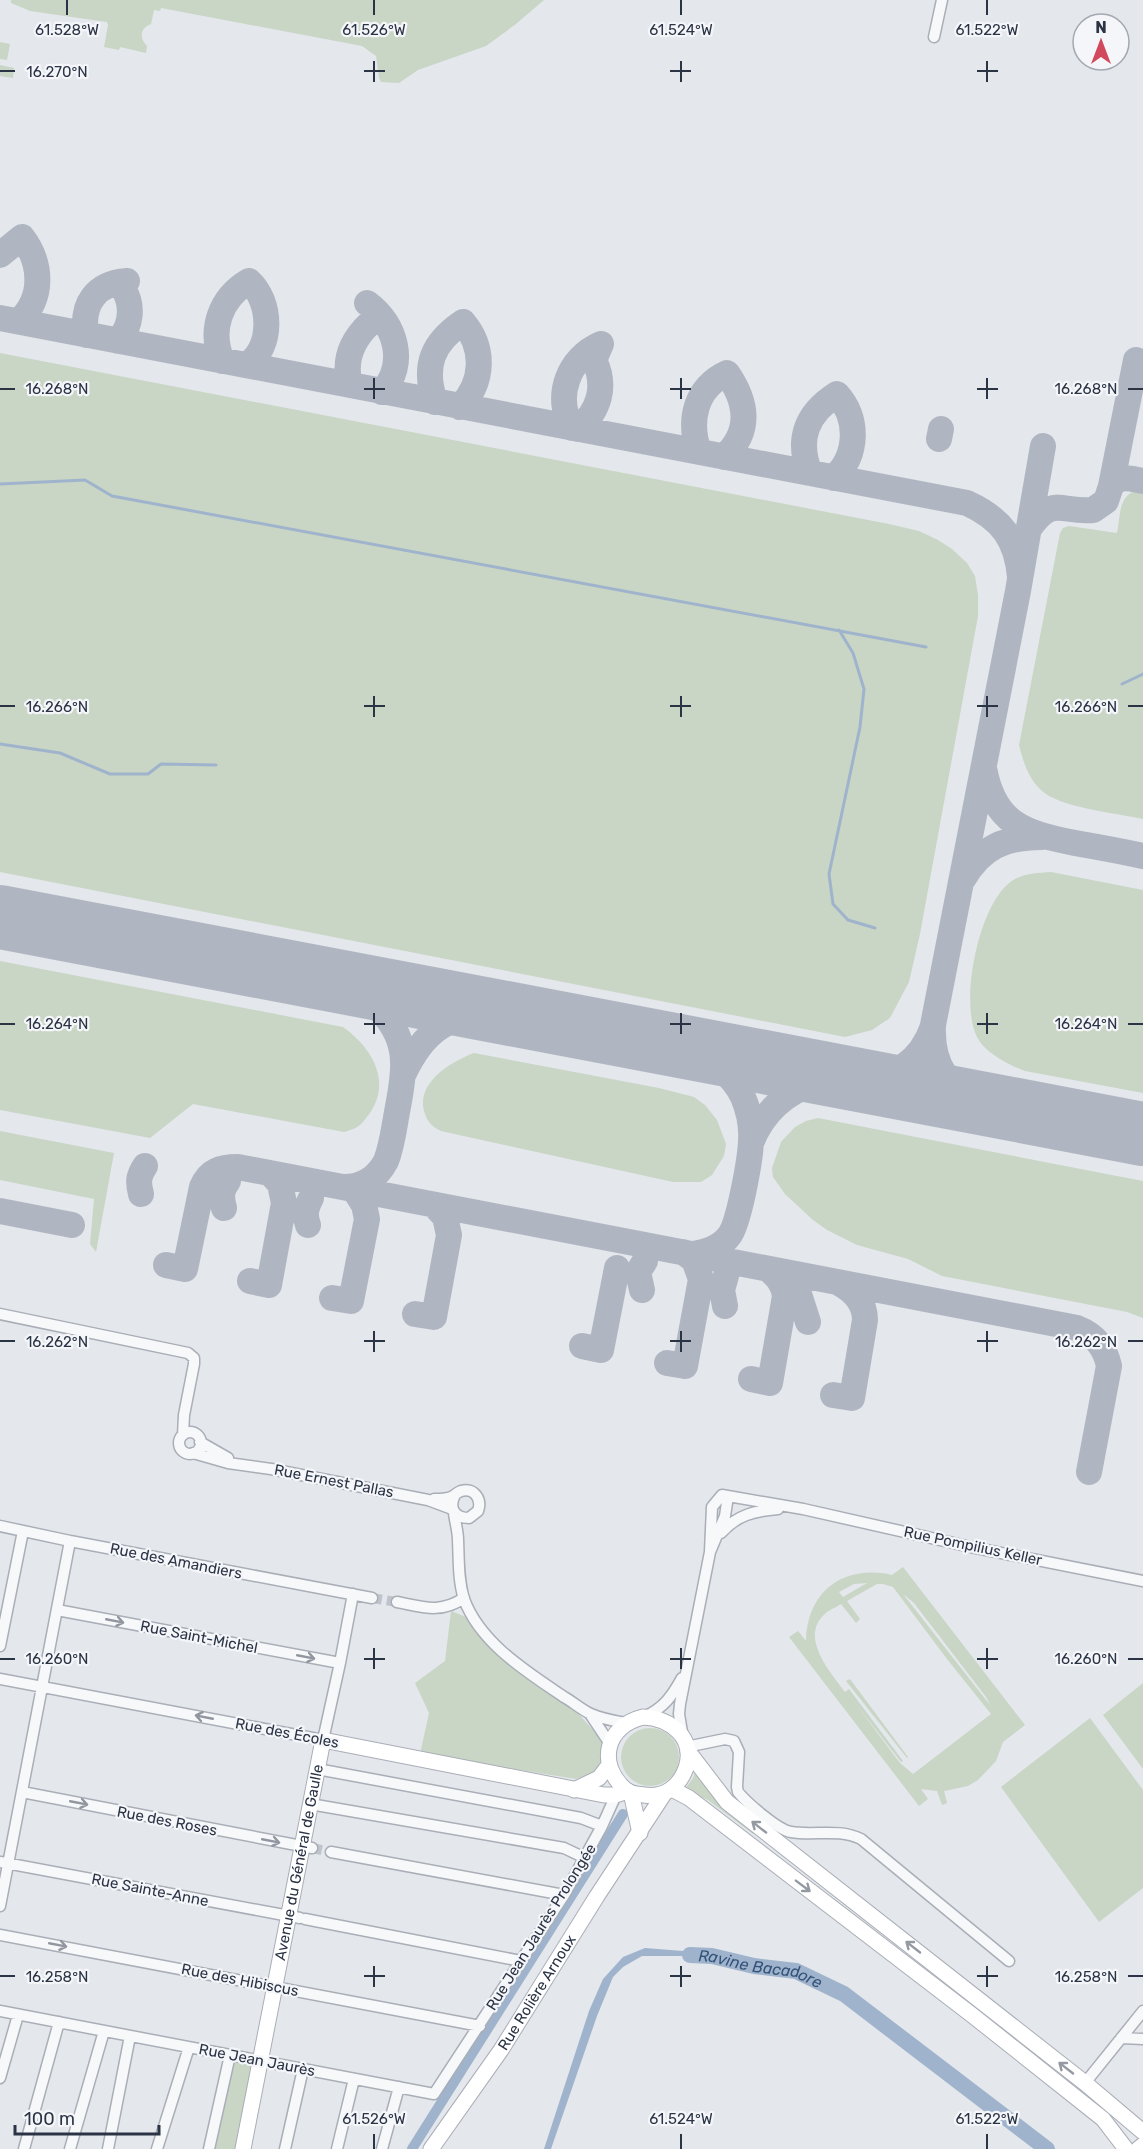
<svg xmlns="http://www.w3.org/2000/svg" width="1143" height="2149" font-family="Rubik,sans-serif">
  <style>
    .green { fill: #c9d6c5; fill-rule: evenodd }
    .water { fill: #9fb4cc }
    .lines { fill: none; stroke-linecap: round; stroke-linejoin: round }
    .stream { stroke: #9fb4cc; stroke-width: 3 }
    .canal { stroke: #9fb4cc; stroke-width: 10 }
    .river { stroke: #9fb4cc; stroke-width: 16 }
    .taxiway { stroke: #b0b6c1; stroke-width: 26 }
    .runway { stroke: #b0b6c1; stroke-width: 64 }
    .street-tunnel { stroke: #bfc3cb; stroke-width: 10; stroke-dasharray: 10 5; stroke-linecap: butt }
    .street-casing { stroke: #a9aeb7; stroke-width: 13 }
    .secondary-casing { stroke: #a9aeb7; stroke-width: 17 }
    .street { stroke: #f7f8fa; stroke-width: 10 }
    .secondary { stroke: #fff; stroke-width: 15 }
    .oneway { stroke: #9196a0 }
    .oneway2 { stroke: #959aa2 }
    .ticks { fill: none; stroke: #2b3445; stroke-width: 2 }
    .labels { text-anchor: middle; dominant-baseline: central; stroke-width: 4.5; stroke-linejoin: round; paint-order: stroke }
    .street-label { font-size: 15px; fill: #2b3445; stroke: #f4f6f9 }
    .water-label { font-size: 16px; font-style: italic; fill: #34527a; stroke: #f4f6f9 }
    .ticks-label { font-size: 15px; text-anchor: middle; fill: #2b3445; stroke: #f4f6f9; stroke-width: 4.5; stroke-linejoin: round; paint-order: stroke }
  </style>
  <rect width="100%" height="100%" fill="#e4e7ec"/>
  <!-- green -->
  <path class="green" d="M11,0H544L516,24L486,46L418,70L399,83L381,82L379,78L376,56L362,46L161,8L160,11L154,10L151,24C140,28 139,38 147,46L146,53L120,47L119,50L104,47L108,25L107,22L30,11L11,3Z
    M0,42L10,44L7,60L0,59Z
    M0,65L14,68L13,78L0,76Z
    M0,353L889,524L919,531L938,540L952,549L967,563L975,576L978,595V616L920,934L909,982L890,1018L872,1030L845,1037L0,872Z
    M1143,489V819C1117,813 1059,808 1041,790C1028,778 1023,761 1019,745L1060,533L1063,528L1069,526L1117,533C1121,513 1118,492 1143,489Z
    M1051,872L1143,890V1093L1025,1071C1009,1065 985,1053 977,1037C959,1003 979,898 1015,879C1026,873 1039,873 1051,872Z
    M0,961L343,1027C371,1047 392,1080 370,1113C361,1125 359,1128 344,1132L193,1104L150,1138L0,1110Z
    M474,1053L659,1088L694,1097L705,1105L717,1120L726,1144L724,1156L712,1175L701,1182H673L441,1131C433,1127 428,1123 425,1114C414,1084 450,1062 474,1053Z
    M818,1118L1143,1181V1318L1127,1312L942,1276L908,1259L857,1245L827,1230L813,1220L785,1194L773,1177L772,1168L781,1142L795,1127L806,1121Z
    M0,1131L114,1153L96,1252L90,1244L94,1199L0,1180Z
    M903,1567L1025,1725L1003,1742L996,1761L978,1780L968,1786L944,1791L947,1803L942,1805L937,1791L921,1789L928,1799L919,1806L789,1637L798,1631L806,1641C807,1591 844,1564 892,1575ZM867,1583L843,1597L839,1592L854,1584ZM877,1584H883L893,1587L947,1659L991,1714L913,1774L900,1763L852,1699L901,1762L903,1761L849,1689L845,1692C832,1674 801,1640 822,1617C826,1611 835,1608 841,1604L856,1623L860,1619L847,1601ZM903,1594L914,1603L986,1697L990,1705Z
    M451,1611L466,1617L478,1634L497,1654L576,1711L599,1737L602,1744C602,1767 598,1772 576,1779L420,1754L429,1713L415,1683L445,1661Z
    M850,1679L908,1757L907,1758L846,1681Z
    M1143,1683V1769L1103,1715Z
    M1090,1718L1143,1790V1888L1099,1922L1001,1787Z
    M621 1757a29 29 0 1 1 58 0a29 29 0 1 1-58 0Z
    M697,1767L754,1832L753,1834L708,1800L687,1791L685,1789L693,1778Z
    M231,2060L252,2064L236,2149H212Z"/>
  <!-- water -->
  <path class="water" d="M645,1948L696,1952L712,1956H642L623,1967L613,1977L597,2016L551,2149H544L589,2011L603,1979L623,1957Z"/>
  <g class="lines">
    <!-- stream -->
    <path class="stream" d="M0,484L85,480L112,496L926,647
      M839,630L853,653L864,689L860,727L829,874L833,904L848,920L875,928
      M1122,684L1143,674
      M0,744L60,753L110,774H148L161,764L216,765"/>
    <!-- canal -->
    <path class="canal" d="M412,2149L623,1814"/>
    <!-- river -->
    <path class="river" id="s1" d="M690,1955L712,1956L754,1966L796,1971L844,1994L1047,2149"/>
    <!-- taxiway -->
    <path class="taxiway" d="M0,255L22,237C42,263 44,298 19,321
      M367,303C395,324 408,363 382,392
      M0,318L967,503C1002,519 1017,540 1020,577
      M86,335C81,304 96,283 127,281
      M119,341C131,325 134,306 123,288L127,281
      M222,361C209,330 220,298 249,281C272,302 273,347 247,365
      M350,385C343,360 352,340 370,323
      M435,402C423,366 432,343 463,322C485,348 484,382 460,407
      M572,428C554,397 568,358 601,344
      M578,429C599,411 607,386 594,360L601,344
      M939,439L941,429
      M699,452C688,421 695,388 727,373C747,402 752,431 724,457
      M810,473C796,439 807,413 837,394C859,419 858,455 834,478
      M1111,486C1120,474 1131,479 1143,481
      M1028,530C1053,494 1060,513 1093,510L1106,501L1111,486L1136,360
      M984,768C994,824 1024,833 1075,843C1098,847 1120,851 1143,856
      M963,879C982,847 1005,837 1042,837
      M0,925L14,922L31,923
      M332,979C367,993 402,1021 403,1061C404,1078 400,1095 397,1112C394,1128 392,1146 386,1161C377,1178 363,1187 344,1187
      M403,1075C424,1030 448,1014 497,1013
      M986,1105C949,1090 931,1066 933,1025L1018,591L1043,446
      M751,1143C762,1114 786,1090 818,1083C830,1080 842,1081 855,1081C892,1080 921,1062 933,1026
      M141,1194C138,1182 138,1177 145,1166
      M224,1208C221,1196 221,1191 228,1181
      M0,1211L72,1225
      M308,1225C304,1214 306,1208 311,1198
      M693,1254C707,1252 720,1248 729,1236C739,1224 750,1160 751,1142C752,1128 749,1111 743,1097C733,1075 713,1062 693,1050
      M166,1265L185,1269L202,1187C209,1170 221,1167 238,1167L1077,1328C1095,1335 1105,1347 1109,1366L1089,1472
      M250,1281L269,1285L284,1203L280,1184L271,1174
      M642,1290L638,1272L645,1261
      M798,1291L808,1322
      M332,1298L351,1301L367,1219L364,1205L354,1189
      M725,1306L722,1290L726,1276
      M415,1314L434,1317L449,1235L445,1217L434,1205
      M582,1346L601,1350L617,1268
      M667,1363L685,1366L701,1279L694,1260L683,1252
      M751,1379L770,1383L785,1296C783,1284 778,1277 768,1269
      M833,1395L852,1398L865,1320C865,1303 854,1291 839,1283"/>
    <!-- runway -->
    <path class="runway" d="M0,917C381,990 762,1063 1143,1134"/>
    <!-- street-tunnel -->
    <path class="street-tunnel" d="M372,1598L397,1602
      M312,1848L331,1852"/>
    <!-- street casing -->
    <g class="street-casing">
      <path id="street" d="M934,37L942,0
        M0,1314L188,1353L194,1358V1364L184,1415L183,1435
        M179 1443a11 11 0 1 1 22 0a11 11 0 1 1-22 0Z
        M200,1442L228,1458
        M193,1453L228,1463L271,1469L428,1500L452,1509
        M728,1496L725,1516L710,1552L712,1507L722,1495L803,1509L971,1547L1143,1581
        M434,1499C441,1499 448,1499 453,1496C458,1493 456,1493 461,1491C475,1487 482,1500 478,1511L469,1518C455,1518 448,1508 455,1495
        M454,1513C455,1522 458,1531 458,1540C459,1560 458,1580 464,1599C480,1643 527,1672 564,1697C573,1702 582,1710 591,1714C602,1719 614,1721 626,1723
        M0,1526L70,1541L372,1598
        M721,1533C737,1515 754,1511 778,1509
        M397,1602C423,1607 440,1614 464,1598
        M57,1610L340,1663
        M0,1646L23,1531
        M0,1679L323,1740L340,1663L353,1594
        M590,1714L610,1744
        M644,1717C664,1708 672,1696 682,1678
        M683,1738L679,1714L680,1704L710,1552
        M686,1747L725,1739L734,1741L739,1752L737,1787L738,1792C747,1803 778,1830 791,1832C815,1836 838,1828 861,1839L1009,1961
        M317,1769L581,1818L602,1826
        M22,1792L312,1848
        M310,1804L564,1848L585,1858
        M331,1852L564,1895
        M0,1862L300,1918
        M0,1906L70,1541
        M305,1919L521,1961
        M0,1935L480,2026
        M0,2011L434,2094L564,1895L602,1826L616,1795
        M1121,2038L1143,2039
        M0,2078L18,2015
        M1085,2083L1143,2011
        M24,2149L59,2022
        M70,2149L104,2031
        M108,2149L130,2036
        M157,2149L189,2047
        M209,2149L230,2055
        M285,2149L303,2069
        M337,2149L354,2079
        M382,2149L399,2087"/>
    </g>
    <!-- secondary casing -->
    <g class="secondary-casing">
      <g id="secondary">
        <path d="M643,1717C670,1718 696,1738 686,1768C679,1787 664,1798 644,1795C638,1794 631,1794 626,1790C596,1764 606,1726 643,1717Z"/>
        <path d="M688,1751L727,1802L1085,2083L1143,2132"/>
        <path d="M672,1789L689,1798L972,2015L1103,2119L1126,2149"/>
        <path d="M574,1790L599,1778L609,1765"/>
        <path d="M631,1793L640,1833"/>
        <path id="s2" d="M243,2149L323,1740L604,1795H616L628,1791"/>
        <path id="s3" d="M431,2149L501,2050L597,1896L664,1794"/>
        <path d="M1138,2149L1143,2145"/>
      </g>
    </g>
    <!-- street -->
    <use href="#street" class="street"/>
    <!-- secondary -->
    <use href="#secondary" class="secondary"/>
  </g>
  <!-- one-way arrows -->
  <defs><path id="oneway-shaft" d="M-6 0H5M1.5-3L5.5 0L1.5 3" fill="none" stroke-width="1.6" stroke-linecap="round" stroke-linejoin="round" transform="scale(1.5)"/></defs>
  <g class="oneway">
    <use href="#oneway-shaft" transform="translate(115 1621) rotate(11)"/>
    <use href="#oneway-shaft" transform="translate(306 1657) rotate(11)"/>
    <use href="#oneway-shaft" transform="translate(204 1717) rotate(-169)"/>
    <use href="#oneway-shaft" transform="translate(79 1803) rotate(11)"/>
    <use href="#oneway-shaft" transform="translate(271 1841) rotate(11)"/>
    <use href="#oneway-shaft" transform="translate(58 1945) rotate(11)"/>
  </g>
  <g class="oneway2">
    <use href="#oneway-shaft" transform="translate(759 1827) rotate(-142)"/>
    <use href="#oneway-shaft" transform="translate(803 1886) rotate(37)"/>
    <use href="#oneway-shaft" transform="translate(913 1947) rotate(-142)"/>
    <use href="#oneway-shaft" transform="translate(1066 2068) rotate(-142)"/>
  </g>
  <!-- ticks -->
  <path class="ticks" d="M67,0V15M374,0V15M681,0V15M987,0V15M374,61V82M681,61V82M987,61V82M0,71H15M364,71H385M670,71H691M977,71H998M374,378V399M681,378V399M987,378V399M0,389H15M364,389H385M670,389H691M977,389H998M1128,389H1143M374,696V717M681,696V717M987,696V717M0,706H15M364,706H385M670,706H691M977,706H998M1128,706H1143M374,1013V1034M681,1013V1034M987,1013V1034M0,1024H15M364,1024H385M670,1024H691M977,1024H998M1128,1024H1143M374,1331V1352M681,1331V1352M987,1331V1352M0,1341H15M364,1341H385M670,1341H691M977,1341H998M1128,1341H1143M374,1648V1669M681,1648V1669M987,1648V1669M0,1659H15M364,1659H385M670,1659H691M977,1659H998M1128,1659H1143M374,1966V1987M681,1966V1987M987,1966V1987M0,1976H15M364,1976H385M670,1976H691M977,1976H998M1128,1976H1143M374,2134V2149M681,2134V2149M987,2134V2149"/>
  <g class="labels">
    <!-- street labels -->
    <g class="street-label">
      <text transform="translate(334 1481) rotate(11)">Rue Ernest Pallas</text>
      <text transform="translate(973 1546) rotate(12)">Rue Pompilius Keller</text>
      <text transform="translate(176 1561) rotate(11)">Rue des Amandiers</text>
      <text transform="translate(199 1637) rotate(11)">Rue Saint-Michel</text>
      <text transform="translate(287 1733) rotate(11)">Rue des Écoles</text>
      <text transform="translate(167 1821) rotate(11)">Rue des Roses</text>
      <text stroke="none"><textPath href="#s2" startOffset="292">Avenue du Général de Gaulle</textPath></text>
      <text transform="translate(150 1890) rotate(11)">Rue Sainte-Anne</text>
      <text transform="translate(541 1927) rotate(-58)">Rue Jean Jaurès Prolongée</text>
      <text transform="translate(240 1980) rotate(11)">Rue des Hibiscus</text>
      <text stroke="none"><textPath href="#s3" startOffset="189">Rue Rolière Arnoux</textPath></text>
      <text transform="translate(257 2060) rotate(11)">Rue Jean Jaurès</text>
    </g>
    <!-- water labels -->
    <g class="water-label">
      <text stroke="none"><textPath href="#s1" startOffset="72">Ravine Bacadore</textPath></text>
    </g>
  </g>
  <g class="ticks-label">
    <text x="67" y="35">61.528°W</text>
    <text x="374" y="35">61.526°W</text>
    <text x="681" y="35">61.524°W</text>
    <text x="987" y="35">61.522°W</text>
    <text x="57" y="77">16.270°N</text>
    <text x="57" y="394">16.268°N</text>
    <text x="1086" y="394">16.268°N</text>
    <text x="57" y="712">16.266°N</text>
    <text x="1086" y="712">16.266°N</text>
    <text x="57" y="1029">16.264°N</text>
    <text x="1086" y="1029">16.264°N</text>
    <text x="57" y="1347">16.262°N</text>
    <text x="1086" y="1347">16.262°N</text>
    <text x="57" y="1664">16.260°N</text>
    <text x="1086" y="1664">16.260°N</text>
    <text x="57" y="1982">16.258°N</text>
    <text x="1086" y="1982">16.258°N</text>
    <text x="374" y="2124">61.526°W</text>
    <text x="681" y="2124">61.524°W</text>
    <text x="987" y="2124">61.522°W</text>
  </g>
  <!-- north arrow -->
  <g transform="translate(1101 42)"><circle r="28" fill="#f4f6f9" stroke="#a4a8b1" stroke-width="1.5"/>
  <path d="M0-4.5L10 22L0 15L-10 22Z" fill="#d1495b"/>
  <text y="-9" font-size="16" font-weight="bold" text-anchor="middle" fill="#2b3445">N</text>
  </g>
  <!-- scale -->
  <path d="M15 2125v9h144v-9" fill="none" stroke="#2b3445" stroke-width="3"/>
  <text x="24" y="2125" font-size="18" fill="#2b3445" stroke="#f4f6f9" stroke-width="4.5" paint-order="stroke">100 m</text>
</svg>
